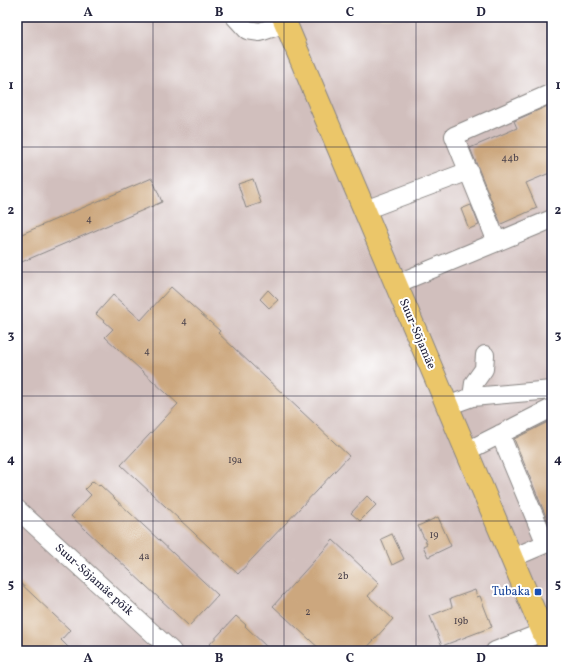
<svg xmlns="http://www.w3.org/2000/svg" width="569" height="668" font-family="Vollkorn,serif">
  <style>
    .industrial { fill: #d1bfbd }
    .building { fill: #cca77e }
    .lines { fill: none; stroke-linecap: round; stroke-linejoin: round }
    .minor-casing { stroke: #888482; stroke-width: 20 }
    .major-casing { stroke: #888482; stroke-width: 24 }
    .minor { stroke: #fff; stroke-width: 18 }
    .major { stroke: #ebc669; stroke-width: 22 }
    .grid { fill: none; stroke: #22223b; stroke-width: 1; stroke-opacity: 0.55 }
    .transit-dot { fill: #1a4fb4; stroke: #fff; stroke-width: 1.5 }
    .labels { text-anchor: middle; dominant-baseline: central; stroke-width: 4; stroke-linejoin: round; paint-order: stroke }
    .number-label { font-size: 10px; fill: #4c434c }
    .street-label { font-size: 12px; fill: #22223b; stroke: #fff }
    .transit-label { font-size: 12px; fill: #164399; stroke: #fff; text-anchor: end }
    .neatline { fill: none; stroke: #22223b; stroke-width: 1.5 }
    .grid-label { font-size: 13px; text-anchor: middle; font-weight: bold; fill: #22223b }
  </style>
  <rect width="100%" height="100%" fill="#fff"/>
  <filter id="ink" filterUnits="userSpaceOnUse"><feTurbulence type="fractalNoise" baseFrequency=".025" numOctaves="2"/><feDisplacementMap in="SourceGraphic" scale="8" xChannelSelector="R" yChannelSelector="G"/><feConvolveMatrix kernelMatrix="1 2 1 2 8 2 1 2 1" color-interpolation-filters="sRGB"/></filter>
  <filter id="wash" filterUnits="userSpaceOnUse"><feTurbulence type="fractalNoise" baseFrequency=".012" numOctaves="4" result="noise"/><feDisplacementMap in="SourceGraphic" scale="16" xChannelSelector="R" yChannelSelector="G"/><feGaussianBlur stdDeviation="0.9" result="paint"/><feColorMatrix in="noise" values="0 0 0 0 0 0 0 0 0 0 0 0 0 0 0 0 0 1.4 0 .05"/><feComposite in="paint" operator="in"/></filter>
  <g filter="url(#wash)">
    <rect width="100%" height="100%" fill="#eee6ca"/>
    <!-- industrial -->
    <path class="industrial" d="M17,17H552V629L531,651H17Z"/>
    <g id="blocks">
      <!-- building -->
      <path class="building" d="M552,104V172L526,183L537,208L501,224L470,148L517,128L514,121Z
        M152,178L162,202L17,264V236Z
        M253,179L261,203L246,208L238,184Z
        M471,205L479,225L469,229L461,209Z
        M171,287L220,331L218,333L349,456L238,574L121,465L178,404L105,337L113,329L96,314L113,295L141,320Z
        M268,290L278,300L269,308L260,299Z
        M552,420V531L514,439Z
        M93,481L99,486L100,485L218,595L189,626L71,516L91,495L85,489Z
        M367,496L376,505L360,521L351,513Z
        M438,517L451,546L428,557L423,546L427,544L418,526Z
        M392,534L404,559L392,565L381,539Z
        M333,540L379,583L368,596L393,619L364,651H322L273,606Z
        M17,580L70,630L61,640L72,651H17Z
        M475,590L477,597L480,596L492,627L442,646L430,616L452,607L450,599Z
        M236,616L246,625L245,626L271,651H216L209,645Z"/>
    </g>
  </g>
  <g filter="url(#ink)">
    <use href="#blocks" fill-opacity="0" stroke="#888482" stroke-width="1"/>
    <g class="lines">
      <!-- minor casing -->
      <g class="minor-casing">
        <path id="minor" d="M235,17L247,30L260,32L286,23
          M365,210L469,171
          M497,242L454,136L552,93
          M396,284L552,219
          M472,397L474,383L484,369L485,355
          M447,406L472,397L552,390
          M500,434L546,544
          M467,451L552,408
          M17,509L172,651
          M512,558L552,541
          M495,651L543,632"/>
      </g>
      <!-- major casing -->
      <g class="major-casing">
        <path id="major" d="M283,17L551,651"/>
      </g>
      <!-- minor -->
      <use href="#minor" class="minor"/>
      <!-- major -->
      <use href="#major" class="major"/>
    </g>
  </g>
  <!-- grid -->
  <path class="grid" d="M153,17V651M284,17V651M416,17V651M17,147H552M17,272H552M17,396H552M17,521H552"/>
  <!-- markers -->
  <rect class="transit-dot" x="534" y="588" width="8" height="8" rx="2"/>
  <g class="labels">
    <!-- number labels -->
    <g class="number-label">
      <text x="510" y="158">44b</text>
      <text x="89" y="219">4</text>
      <text x="184" y="321">4</text>
      <text x="147" y="351">4</text>
      <text x="235" y="460">19a</text>
      <text x="434" y="535">19</text>
      <text x="144" y="556">4a</text>
      <text x="343" y="576">2b</text>
      <text x="308" y="612">2</text>
      <text x="461" y="621">19b</text>
    </g>
    <!-- street labels -->
    <g class="street-label">
      <text transform="translate(417 334) rotate(67)">Suur-Sõjamäe</text>
      <text transform="translate(94 580) rotate(42)">Suur-Sõjamäe põik</text>
    </g>
    <!-- transit labels -->
    <g class="transit-label">
      <text x="530" y="592">Tubaka</text>
    </g>
  </g>
  <!-- margin -->
  <rect width="569" height="668" fill="none" stroke="#fff" stroke-width="44"/>
  <rect x="22" y="22" width="525" height="624" class="neatline"/>
  <g class="grid-label">
    <text x="88" y="16">A</text>
    <text x="219" y="16">B</text>
    <text x="350" y="16">C</text>
    <text x="481" y="16">D</text>
    <text x="11" y="89">1</text>
    <text x="558" y="89">1</text>
    <text x="11" y="214">2</text>
    <text x="558" y="214">2</text>
    <text x="11" y="339">3</text>
    <text x="558" y="339">3</text>
    <text x="11" y="463">4</text>
    <text x="558" y="463">4</text>
    <text x="11" y="588">5</text>
    <text x="558" y="588">5</text>
    <text x="88" y="662">A</text>
    <text x="219" y="662">B</text>
    <text x="350" y="662">C</text>
    <text x="481" y="662">D</text>
  </g>
</svg>
